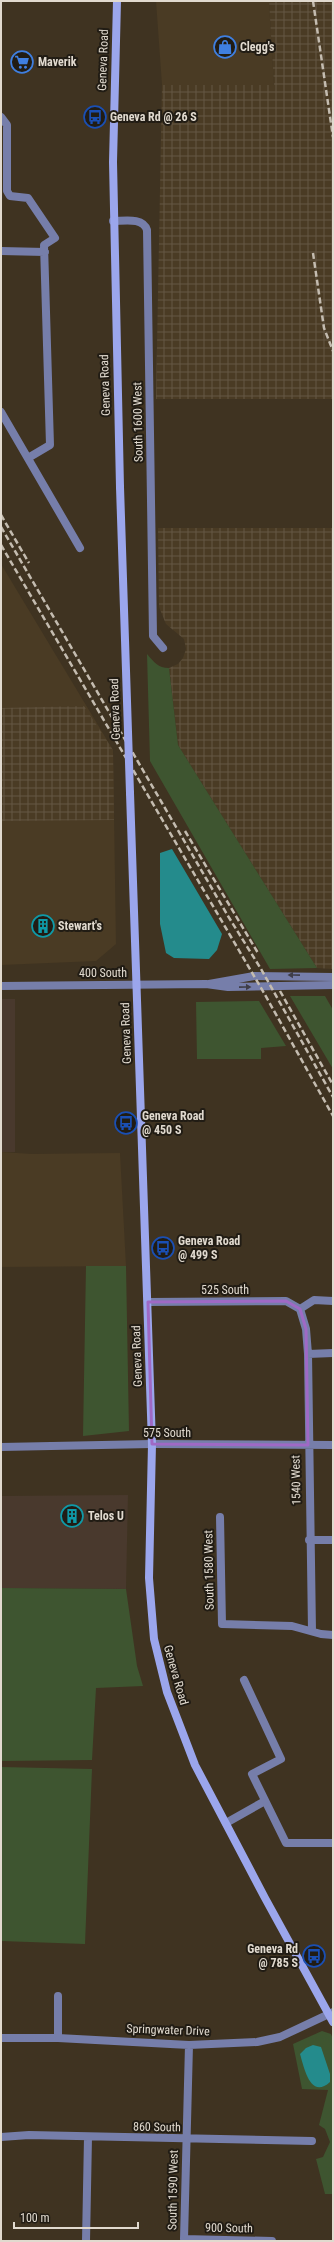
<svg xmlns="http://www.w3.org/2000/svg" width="334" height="2242" font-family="'Roboto Condensed',sans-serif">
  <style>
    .built { fill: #4a3b24 }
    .industrial { fill: url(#industrial-grid) }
    .education { fill: #49392d }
    .grass { fill: #3e5530 }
    .water { fill: #248b8c }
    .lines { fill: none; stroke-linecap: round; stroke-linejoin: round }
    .minor { stroke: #767eaa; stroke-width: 8 }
    .tertiary { stroke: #767eaa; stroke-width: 8 }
    .secondary { stroke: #9ba6ec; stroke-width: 8 }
    .rail { stroke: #c4bcb0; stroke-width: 2.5; stroke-dasharray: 6 3; stroke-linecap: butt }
    .secondary-bridge { stroke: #9ba6ec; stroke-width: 8 }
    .oneway { fill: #3f3e48 }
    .marked { fill: none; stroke: #9f69c5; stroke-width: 3; stroke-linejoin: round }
    .labels { text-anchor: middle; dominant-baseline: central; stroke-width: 4; stroke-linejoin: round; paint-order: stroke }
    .poi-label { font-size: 12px; font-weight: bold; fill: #e1dacf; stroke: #211c14; text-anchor: start }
    .street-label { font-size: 12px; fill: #e1dacf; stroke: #211c14 }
  </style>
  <defs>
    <pattern id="industrial-grid" width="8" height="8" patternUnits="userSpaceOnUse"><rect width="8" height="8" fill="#4a3b24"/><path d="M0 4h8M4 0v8" fill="none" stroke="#645743"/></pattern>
  </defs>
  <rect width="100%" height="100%" fill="#3f3321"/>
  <!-- built -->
  <path class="built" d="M156,1H269L274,85H162Z
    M1,564L113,750L116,944L96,961L1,965Z
    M1,1152L32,1154L120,1153L126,1266L1,1267Z"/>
  <!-- industrial -->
  <path class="industrial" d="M269,1H333V399H156L162,85H274Z
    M158,528H333V969L317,968L178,745L169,668L178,664L183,658L186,649L184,639L166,624L159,607Z
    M84,706L113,750L114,820L1,821V708Z"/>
  <!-- education -->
  <path class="education" d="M1,999H15V1152H1Z
    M128,1495L126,1589L1,1588V1496Z"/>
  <!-- grass -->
  <path class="grass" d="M147,654C154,662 158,668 169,668L178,745L317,968L270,969L150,761Z
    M290,996H325L333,1010V1069Z
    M259,1001L286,1046L261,1048V1059H197L196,1002Z
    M86,1266H126L129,1431L83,1436Z
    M1,1588L126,1589L137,1666L143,1686L96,1688L92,1760L1,1761Z
    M1,1767L92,1769L85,1944L1,1941Z
    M322,2031L331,2034L333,2039V2194H325L316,2159L323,2157L330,2142L325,2129L319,2125L328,2090L302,2089L293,2044Z"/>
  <!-- water -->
  <path class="water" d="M172,849L222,934L217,950L209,959L174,958L166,953L160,924V853Z
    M313,2045L321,2047L330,2074V2082C310,2100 304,2067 300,2054L306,2048Z"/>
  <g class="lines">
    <!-- minor -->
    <path class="minor" d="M1,117L7,125V191L10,196L28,198L55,238L44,245L50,445L28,458
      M113,221C124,221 143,217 147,230L153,636L163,648
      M1,251L45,252
      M1,412L80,548
      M148,1302L286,1301L300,1309L306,1329L308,1354L312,1631
      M300,1309L314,1300L333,1301
      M308,1354L333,1353
      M152,1444L333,1445
      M220,1517L222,1624L292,1626L321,1634L333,1635
      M309,1540H333
      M244,1680L281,1759L252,1774L286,1843H333
      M226,1823L265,1801
      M58,1996V2038
      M1,2038H58L189,2045L257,2042L280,2037L333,2012
      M189,2045L184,2239L272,2241
      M1,2137L29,2135L312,2141
      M86,2241L88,2137"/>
    <!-- tertiary -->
    <path class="tertiary" d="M209,984L254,976L333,977
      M1,986L206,984L228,987L333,985
      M1,1447L152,1444"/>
    <!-- secondary -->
    <path class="secondary" d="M117,1L113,162L120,487
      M130,793L152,1444L149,1578L154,1639L167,1692L195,1765L265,1898L333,2022"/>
    <!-- rail -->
    <path class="rail" d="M313,1L333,137
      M313,253L324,328L333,351
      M1,515L29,563
      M1,527L228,916L261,969L333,1097
      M1,545L264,993L333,1116
      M185,831L258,953
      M280,991L333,1085"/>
    <!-- secondary-bridge -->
    <path class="secondary-bridge" d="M120,487L130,793"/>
  </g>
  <!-- one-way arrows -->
  <defs><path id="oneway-solid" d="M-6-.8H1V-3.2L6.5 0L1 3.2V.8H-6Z"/></defs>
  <g class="oneway">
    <use href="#oneway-solid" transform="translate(294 975) rotate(-179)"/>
    <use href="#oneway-solid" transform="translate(245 987) rotate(-1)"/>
  </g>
  <!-- marked area -->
  <path class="marked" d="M286,1301L300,1309L306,1329L308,1445L152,1444L148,1302Z"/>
  <!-- icons -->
  <defs>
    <g id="shop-ring" transform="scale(1.15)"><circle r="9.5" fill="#211c14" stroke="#3f7fe0" stroke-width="1.5"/><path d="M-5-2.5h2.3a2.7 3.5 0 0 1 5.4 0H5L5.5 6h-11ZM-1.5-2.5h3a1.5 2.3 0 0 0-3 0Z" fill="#3f7fe0"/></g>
    <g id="supermarket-ring" transform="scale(1.15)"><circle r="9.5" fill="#211c14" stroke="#3f7fe0" stroke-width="1.5"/><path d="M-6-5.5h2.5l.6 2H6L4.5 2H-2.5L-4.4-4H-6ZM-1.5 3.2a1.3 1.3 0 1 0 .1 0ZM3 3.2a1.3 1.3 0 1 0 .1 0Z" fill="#3f7fe0"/></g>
    <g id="bus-ring" transform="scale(1.15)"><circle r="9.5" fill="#211c14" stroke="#1a4fb4" stroke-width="1.5"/><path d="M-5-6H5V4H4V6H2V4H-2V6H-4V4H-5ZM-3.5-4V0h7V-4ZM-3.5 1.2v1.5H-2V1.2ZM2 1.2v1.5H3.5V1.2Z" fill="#1a4fb4"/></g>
    <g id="building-ring" transform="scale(1.15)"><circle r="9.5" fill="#211c14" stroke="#0f9aa8" stroke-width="1.5"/><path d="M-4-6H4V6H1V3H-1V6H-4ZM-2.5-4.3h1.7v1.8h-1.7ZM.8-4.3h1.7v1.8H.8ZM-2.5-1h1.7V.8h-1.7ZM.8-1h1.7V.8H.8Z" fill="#0f9aa8"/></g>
  </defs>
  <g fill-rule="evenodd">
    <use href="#shop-ring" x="225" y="47"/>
    <use href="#supermarket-ring" x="22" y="62"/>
    <use href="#bus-ring" x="95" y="117"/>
    <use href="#building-ring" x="43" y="926"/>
    <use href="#bus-ring" x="126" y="1123"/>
    <use href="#bus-ring" x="163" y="1248"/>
    <use href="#building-ring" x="72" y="1516"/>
    <use href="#bus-ring" x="314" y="1956"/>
  </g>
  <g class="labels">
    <!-- poi labels -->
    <g class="poi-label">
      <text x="240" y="47">Clegg's</text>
      <text x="38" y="62">Maverik</text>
      <text x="110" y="117">Geneva Rd @ 26 S</text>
      <text x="58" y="926">Stewart's</text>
      <text x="142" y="1116">Geneva Road<tspan x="142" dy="14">@ 450 S</tspan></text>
      <text x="178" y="1241">Geneva Road<tspan x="178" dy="14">@ 499 S</tspan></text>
      <text x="88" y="1516">Telos U</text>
      <text x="298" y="1949" text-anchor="end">Geneva Rd<tspan x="298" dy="14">@ 785 S</tspan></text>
    </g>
    <!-- street labels -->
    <g class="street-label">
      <text transform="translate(103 60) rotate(-88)">Geneva Road</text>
      <text transform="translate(105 385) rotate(-92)">Geneva Road</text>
      <text transform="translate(138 422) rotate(-91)">South 1600 West</text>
      <text transform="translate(115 709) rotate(-92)">Geneva Road</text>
      <text x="103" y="973">400 South</text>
      <text transform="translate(126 1033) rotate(-92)">Geneva Road</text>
      <text x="225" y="1290">525 South</text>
      <text transform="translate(137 1356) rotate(-92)">Geneva Road</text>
      <text x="167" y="1433">575 South</text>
      <text transform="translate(296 1480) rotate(-91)">1540 West</text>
      <text transform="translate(209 1570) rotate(-91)">South 1580 West</text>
      <text transform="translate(176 1675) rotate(74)">Geneva Road</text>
      <text transform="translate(168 2030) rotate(2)">Springwater Drive</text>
      <text transform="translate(157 2127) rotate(1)">860 South</text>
      <text transform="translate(173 2190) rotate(-89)">South 1590 West</text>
      <text transform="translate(229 2228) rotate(1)">900 South</text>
    </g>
  </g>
  <!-- border -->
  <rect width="334" height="2242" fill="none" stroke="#e1dacf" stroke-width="4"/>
  <!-- scale -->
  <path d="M14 2222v6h124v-6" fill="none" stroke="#e1dacf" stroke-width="2"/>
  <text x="20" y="2222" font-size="12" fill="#e1dacf" stroke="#211c14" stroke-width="3" paint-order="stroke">100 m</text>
</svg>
